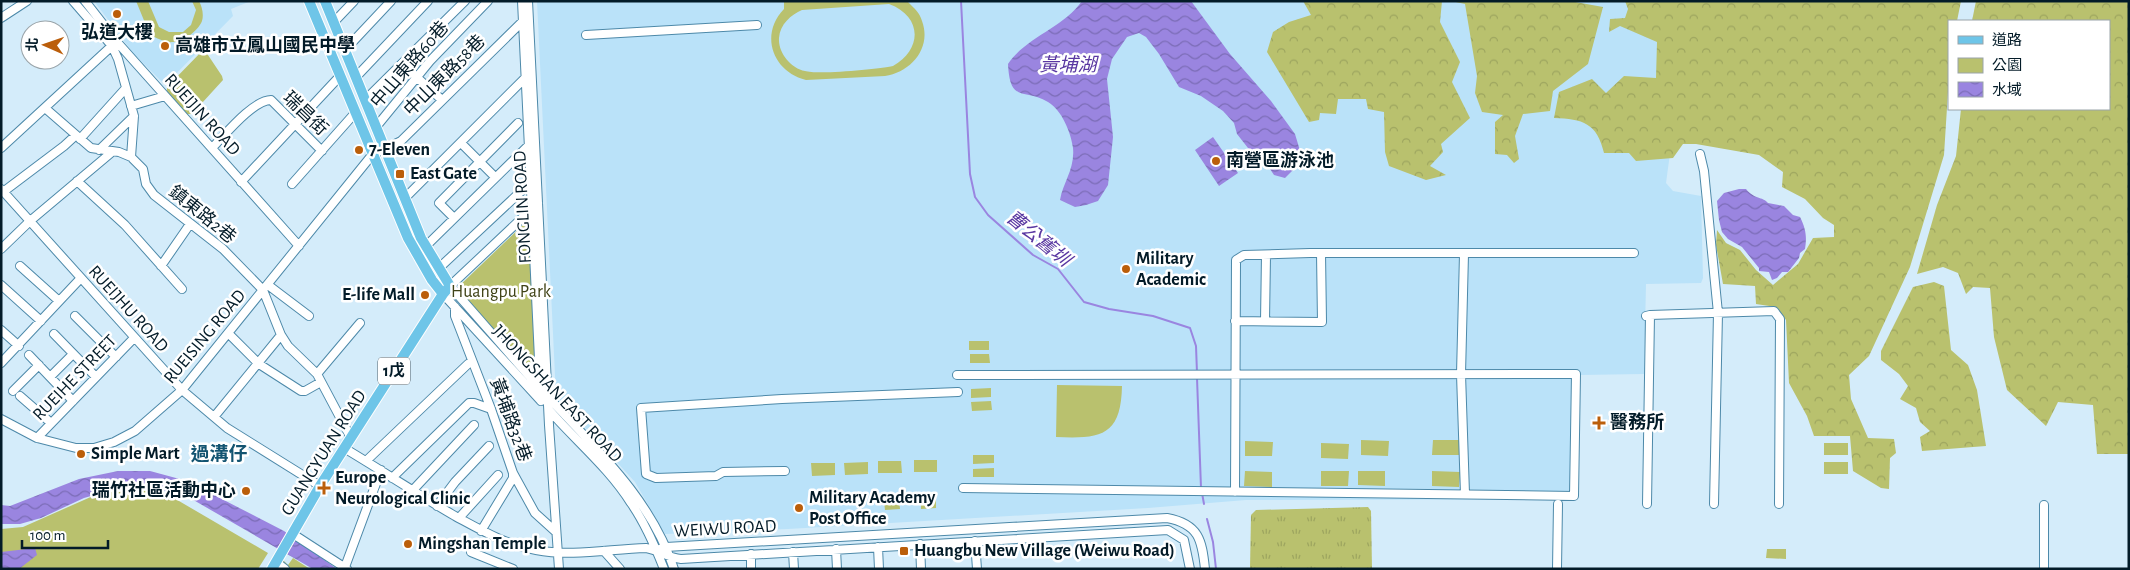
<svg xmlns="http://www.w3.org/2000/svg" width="2130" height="570" font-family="'Alegreya Sans','Noto Sans TC',sans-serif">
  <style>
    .built { fill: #bae2f9 }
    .grass { fill: url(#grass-tufts) }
    .forest { fill: url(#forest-crowns) }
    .park { fill: #b9c16e; fill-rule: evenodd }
    .water { fill: url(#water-waves) }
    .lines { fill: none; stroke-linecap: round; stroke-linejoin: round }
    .stream { stroke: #9a85e0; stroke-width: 2 }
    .minor-casing { stroke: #4d89a9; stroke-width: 10 }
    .major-casing { stroke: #fff; stroke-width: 12 }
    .minor { stroke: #fff; stroke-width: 8 }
    .major { stroke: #6ec5e8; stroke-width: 10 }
    .poi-dot { fill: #bb5e0a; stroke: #fff; stroke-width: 2 }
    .labels { text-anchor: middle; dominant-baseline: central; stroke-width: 5; stroke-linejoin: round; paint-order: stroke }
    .shield { fill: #fff; stroke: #4f5f68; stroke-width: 1 }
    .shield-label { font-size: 16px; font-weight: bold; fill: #031b28 }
    .poi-label { font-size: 18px; font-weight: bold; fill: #031b28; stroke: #fff; text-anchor: start }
    .street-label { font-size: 18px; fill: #031b28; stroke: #fff }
    .park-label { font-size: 18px; fill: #404317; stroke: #fff }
    .water-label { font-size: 19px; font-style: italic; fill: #5937a1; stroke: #fff }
    .neighbourhood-label { font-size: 19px; font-weight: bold; fill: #135471; stroke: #fff }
  </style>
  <defs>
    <pattern id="grass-tufts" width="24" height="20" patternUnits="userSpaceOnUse" patternTransform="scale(1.25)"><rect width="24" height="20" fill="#b9c16e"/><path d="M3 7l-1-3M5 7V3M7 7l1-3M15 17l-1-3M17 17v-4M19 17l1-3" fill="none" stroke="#9da55f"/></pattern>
    <pattern id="forest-crowns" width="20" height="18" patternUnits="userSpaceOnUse" patternTransform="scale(1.25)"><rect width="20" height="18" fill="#b9c16e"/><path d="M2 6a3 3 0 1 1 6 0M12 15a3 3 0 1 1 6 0" fill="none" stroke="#9da55f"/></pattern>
    <pattern id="water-waves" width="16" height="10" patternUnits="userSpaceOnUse" patternTransform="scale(1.25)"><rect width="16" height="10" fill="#9a85e0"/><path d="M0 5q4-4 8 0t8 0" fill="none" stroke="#7b6cb6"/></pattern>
  </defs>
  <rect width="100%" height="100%" fill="#d4ecfa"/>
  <!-- built -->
  <path class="built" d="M94,1H251L231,9L233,16L165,85L133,53Z
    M537,1H1949L1671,146L1666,183L1673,191L1701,196L1703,278L1701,283L1646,284L1644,374L1580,375L1578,499L1246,500L1148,508L788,529L665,534L635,482L556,396Z"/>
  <!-- grass -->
  <path class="grass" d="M1368,507L1371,511L1372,569H1250L1251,515L1256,510Z"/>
  <!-- forest -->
  <path class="forest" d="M1303,1H1442L1440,22L1460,62L1452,82L1470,118L1441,144L1443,152L1430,166L1446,175L1426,180L1389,166L1385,152L1384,112L1368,109L1366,99H1338L1336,114L1320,113L1319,120L1309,122L1267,52L1273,32L1289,22L1311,15Z
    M1451,1H1570L1603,7L1588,64L1553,91L1550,111L1523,114L1515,136L1519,159L1514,163L1507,155L1495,154V122L1503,115L1482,112L1475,93L1477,76L1465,4Z
    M1625,1H1961L1957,21H1949V76L1944,155L1910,267L1869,356L1849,375L1851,399L1868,438L1894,439L1896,453L1890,458L1889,489L1881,488L1853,471L1850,436H1814L1807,416L1789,383L1786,320L1776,307L1756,304L1755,286L1723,284L1716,245L1717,230L1726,243L1740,250L1756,270L1773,285L1798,264L1813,238L1834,237V225L1823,218L1805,199L1782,187L1783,172L1759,155L1696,144H1683L1673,158L1636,161L1629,153H1604C1597,123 1583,119 1554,118L1559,92L1592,79L1606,93L1624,76L1656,78L1657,42L1620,26L1609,32L1610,19L1625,18L1628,9Z
    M1976,1H2129V454H2097L2093,405L2058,402L2046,426L2007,390L1994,337L1990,288L1973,287L1966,294L1958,273L1943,267L1917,274L1937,205L1956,156L1961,109H2109V21H1972Z
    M1934,282L1944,286L1951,350L1968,365L1977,390L1986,446L1922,451L1920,437L1930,431L1920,422L1916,408L1900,399L1908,386L1899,374L1881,360V351L1913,287Z"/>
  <!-- park -->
  <path class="park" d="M136,1H148L159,27L169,32H183L191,25L196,10L192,1H199C202,7 204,14 202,21C198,31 183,42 173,42C165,43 157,38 150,35Z
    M914,1L908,2C914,8 920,13 922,21C932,48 911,72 885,76L806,80C773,72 759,35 784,9V2ZM889,4C922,16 923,49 893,66C879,69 818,75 805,71C791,68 778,53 779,38C780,24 791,15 802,10Z
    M204,49L222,76L223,80L192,114H187L167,94V87Z
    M528,220L540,371V388L456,289Z
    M969,341H989V350H969Z
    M970,354H989L990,363H970Z
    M1057,385L1122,386C1121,436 1101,439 1056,437Z
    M991,388V397L971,398V389Z
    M991,401L992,410L972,411L971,402Z
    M1361,440L1389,441L1388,456L1361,455Z
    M1433,440H1460V455H1432Z
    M1245,441L1273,442L1272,456H1245Z
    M1321,443L1349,444L1348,459L1321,458Z
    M1824,443H1848V455H1824Z
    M973,455H994V463L973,464Z
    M914,460H937V472H914Z
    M878,461H901L902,473H878Z
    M868,462V474L845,475L844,463Z
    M1824,462H1848V474H1824Z
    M811,463H835V475L812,476Z
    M994,468V477H973V469Z
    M1245,471L1272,472V487L1244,486Z
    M1321,471H1349L1348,486H1321Z
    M1358,471H1385V486L1358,485Z
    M1432,471L1460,472L1459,487L1432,486Z
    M128,488L167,494L268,553L258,569H1V529L23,527L93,496Z
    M936,498V508L921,509V499Z
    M899,500L900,509L885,510L884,501Z
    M1767,549H1786V559L1766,558Z
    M293,558L310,569H277L282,559L288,565Z"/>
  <!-- water -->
  <path class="water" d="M1082,1H1191L1230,54L1271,101L1295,134L1301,154V162L1285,178L1274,175L1268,166L1248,148L1237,134L1234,123L1223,111L1201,96L1179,87L1159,54L1146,37L1139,33L1127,37L1112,59L1107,79L1113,137L1108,185L1098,201L1086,205L1075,207L1060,200C1063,182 1075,169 1073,148C1071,133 1062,110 1048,102C1024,88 1010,104 1008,64C1026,37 1063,28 1082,1Z
    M1213,137L1238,173L1219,186L1195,150Z
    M1739,189H1746C1755,200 1762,196 1768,203L1784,206L1793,215L1800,217C1806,229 1807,237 1805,249L1800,253L1799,258L1788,272H1782L1777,278L1772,280L1769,272L1759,271V268L1742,247L1728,239L1722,232L1719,220L1717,201L1724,193Z
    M118,471H150L187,481L284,531L337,569H313L190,498L145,485L122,487L84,498L41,518L20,524H1V505L10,506L79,479Z
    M35,548L37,555L19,569H1V552Z"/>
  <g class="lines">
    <!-- stream -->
    <path class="stream" d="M961,1L970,174L975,197L988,215L1033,255L1058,269L1084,302L1109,309L1153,316L1190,328L1196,346L1197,373
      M1197,378L1201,488
      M1202,493L1204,504
      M1207,519L1213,542L1216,569"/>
    <!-- minor casing -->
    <g class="minor-casing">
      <path id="minor" d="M73,1L112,46L118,59L134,116L131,157
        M85,1L117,42L299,246
        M522,1L541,401
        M528,1L549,425L559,569
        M1,18L27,1
        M334,22L354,1
        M586,35L757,25
        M345,50L391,1
        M402,64L442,100
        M356,77L428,1
        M365,100L465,1
        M131,106L165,96
        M45,108L91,148L119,152L131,157L143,169L146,184L154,195L223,249L263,290L281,335L288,346L317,374L351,438
        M376,127L430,61L488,1
        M80,139L126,88
        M461,143L495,177
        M1,148L115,43
        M212,148C224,136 253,100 271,100L322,151
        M99,150L134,116
        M1700,154L1704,171L1718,313L1714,504
        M77,181L125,225L182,289
        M241,182L340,76
        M292,184L355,113
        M1,189L182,390L227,428L320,486
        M3,192L64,146L76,135
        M405,198L526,77
        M538,203L450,286C483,323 515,361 549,398C597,450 651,499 674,569
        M454,218L439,203L518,123
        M426,246L530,144
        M1,249L30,221L112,152
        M1464,254L1461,374L1465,494
        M20,266L59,301
        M161,266L190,224
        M439,268L531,182
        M1,285L41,321
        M268,285L309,316
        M443,294L541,401
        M455,307V316L491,409L513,473L535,513L556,532
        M1650,315L1774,311L1780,319L1779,504
        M75,316L116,357
        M1646,316L1650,315L1647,504
        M1235,321L1322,322L1321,253
        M1265,321L1266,255
        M1,330L19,346
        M228,333L259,364L301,391H305L321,382
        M54,334L96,377
        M29,355L73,401
        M1,363L80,279
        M317,374L360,323
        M957,375L1576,374L1574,496L963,488
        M50,377L73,354
        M13,391L39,365
        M20,396L51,423
        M549,410C576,441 609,468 631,503C645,523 655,546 664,569
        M214,417L281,335
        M1,419L37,438L76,448H94L114,442L135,431L182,390L372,155L401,141L523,21
        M37,438L134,338
        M344,448C381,470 417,494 455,516C481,530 506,545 536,550C572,557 610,549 646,548C659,550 668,558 681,559L1168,530L1184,540L1190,569
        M366,461L468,364
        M785,471L723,472L716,476L656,478L646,474L641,408L782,399L958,392
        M392,478L469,403H474L491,409
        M412,491L474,425
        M1235,492L1236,260L1244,255L1310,253H1634
        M437,506L455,482L489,446
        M459,518L498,475
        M481,531L513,478V473
        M293,534L347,569
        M975,541L977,569
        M920,544L921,569
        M878,547L879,569
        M836,549L837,569
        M656,550L666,547L1167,518C1199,524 1202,540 1205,569
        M604,551L620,569
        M471,552L513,569
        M793,552L794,569
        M751,554V569
        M276,562L285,569
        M345,567L381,470
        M1557,569L1558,504
        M2044,569V505"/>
    </g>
    <!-- major casing -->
    <g class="major-casing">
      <path id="major" d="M309,1L408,238L432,280L443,294
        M272,569L320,486L443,294L450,286L421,238L325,1"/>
    </g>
    <!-- minor -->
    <use href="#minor" class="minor"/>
    <!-- major -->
    <use href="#major" class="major"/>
  </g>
  <!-- markers -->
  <g class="poi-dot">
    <circle cx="117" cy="14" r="5"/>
    <circle cx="165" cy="46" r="5"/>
    <circle cx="359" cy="150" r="5"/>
    <circle cx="1216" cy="161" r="5"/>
    <rect x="395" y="169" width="10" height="10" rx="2.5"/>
    <circle cx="1126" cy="269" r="5"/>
    <circle cx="425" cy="295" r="5"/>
    <path d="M1596.5 415.5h5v5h5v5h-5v5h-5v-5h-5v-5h5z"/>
    <circle cx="81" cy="454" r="5"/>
    <path d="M321.5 480.5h5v5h5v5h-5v5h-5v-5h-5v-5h5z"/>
    <circle cx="246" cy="491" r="5"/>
    <circle cx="799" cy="508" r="5"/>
    <circle cx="408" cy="544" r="5"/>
    <rect x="899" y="546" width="10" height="10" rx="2.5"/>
  </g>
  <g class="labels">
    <!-- shield labels -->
    <rect class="shield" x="378" y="357.5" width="32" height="27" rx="4"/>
    <g class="shield-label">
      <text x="394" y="371">1戊</text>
    </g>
    <!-- poi labels -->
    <g class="poi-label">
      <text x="117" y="33" text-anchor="middle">弘道大樓</text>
      <text x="175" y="46">高雄市立鳳山國民中學</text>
      <text x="369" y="150">7-Eleven</text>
      <text x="1226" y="161">南營區游泳池</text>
      <text x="410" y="174">East Gate</text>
      <text x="1136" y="259">Military<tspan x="1136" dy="21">Academic</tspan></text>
      <text x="415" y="295" text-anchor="end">E-life Mall</text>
      <text x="1610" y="423">醫務所</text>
      <text x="91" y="454">Simple Mart</text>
      <text x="335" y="478">Europe<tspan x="335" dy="21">Neurological Clinic</tspan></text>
      <text x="236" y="491" text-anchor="end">瑞竹社區活動中心</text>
      <text x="809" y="498">Military Academy<tspan x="809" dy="21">Post Office</tspan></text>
      <text x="418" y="544">Mingshan Temple</text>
      <text x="914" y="551">Huangbu New Village (Weiwu Road)</text>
    </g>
    <!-- street labels -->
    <g class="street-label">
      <text transform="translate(410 65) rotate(-49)">中山東路60巷</text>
      <text transform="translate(445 76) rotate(-45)">中山東路58巷</text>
      <text transform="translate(305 114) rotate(44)">瑞昌街</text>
      <text transform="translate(202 115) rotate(48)">RUEIJIN ROAD</text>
      <text transform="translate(523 207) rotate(-93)">FONGLIN ROAD</text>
      <text transform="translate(202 215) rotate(39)">鎮東路2巷</text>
      <text transform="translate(128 309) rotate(48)">RUEIJHU ROAD</text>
      <text transform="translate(205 337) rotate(-50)">RUEISING ROAD</text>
      <text transform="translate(75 378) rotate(-46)">RUEIHE STREET</text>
      <text transform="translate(557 394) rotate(47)">JHONGSHAN EAST ROAD</text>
      <text transform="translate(510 420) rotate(70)">黃埔路32巷</text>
      <text transform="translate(324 453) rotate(-58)">GUANGYUAN ROAD</text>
      <text transform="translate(725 529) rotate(-3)">WEIWU ROAD</text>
    </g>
    <!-- park labels -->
    <g class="park-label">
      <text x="501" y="292">Huangpu Park</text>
    </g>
    <!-- water labels -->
    <g class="water-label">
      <text x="1068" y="65">黃埔湖</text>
      <text transform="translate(1038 239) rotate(39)">曹公舊圳</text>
    </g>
    <!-- neighbourhood labels -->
    <g class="neighbourhood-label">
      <text x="219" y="454">過溝仔</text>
    </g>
  </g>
  <!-- border -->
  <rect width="2130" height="570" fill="none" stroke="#031b28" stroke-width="5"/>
  <!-- legend -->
  <rect x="1948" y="20" width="162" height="90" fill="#ffffff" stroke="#9aa4a9"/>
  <rect x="1958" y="36" width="25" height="8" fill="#6ec5e8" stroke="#9aa4a9"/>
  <text x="1992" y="45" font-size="15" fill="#031b28">道路</text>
  <rect x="1958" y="58" width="25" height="15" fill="#b9c16e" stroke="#9aa4a9"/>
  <text x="1992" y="70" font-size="15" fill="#031b28">公園</text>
  <rect x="1958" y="82" width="25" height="15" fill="url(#water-waves)" stroke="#9aa4a9"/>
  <text x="1992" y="95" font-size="15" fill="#031b28">水域</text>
  <!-- north arrow -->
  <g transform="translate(45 45) rotate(272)"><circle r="24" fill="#ffffff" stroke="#9aa4a9"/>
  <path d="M0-4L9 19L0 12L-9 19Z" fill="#bb5e0a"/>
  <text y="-8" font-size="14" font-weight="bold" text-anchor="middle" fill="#031b28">北</text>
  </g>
  <!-- scale -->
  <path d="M22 540v8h86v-8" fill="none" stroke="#031b28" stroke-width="2.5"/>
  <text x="30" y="540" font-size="15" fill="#031b28" stroke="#ffffff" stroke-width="4" paint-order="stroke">100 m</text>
</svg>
